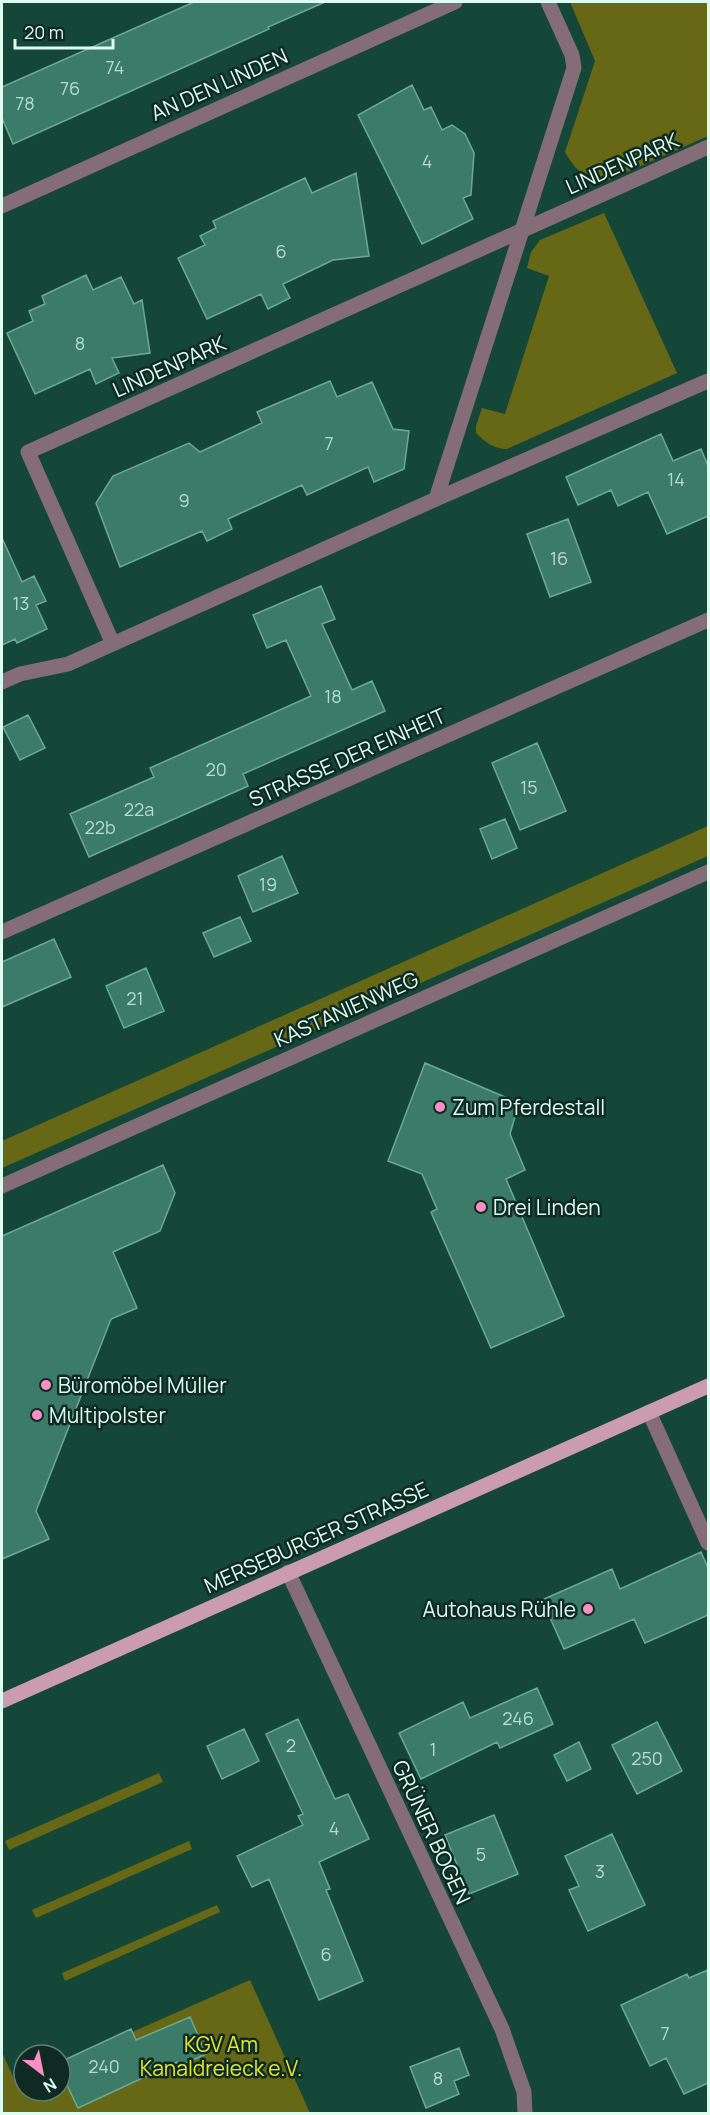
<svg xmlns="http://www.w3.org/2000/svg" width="710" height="2115" font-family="Manrope,sans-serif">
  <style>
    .green { fill: #666816 }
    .building { fill: #3b7b68; stroke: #6aaa95; stroke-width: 1.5 }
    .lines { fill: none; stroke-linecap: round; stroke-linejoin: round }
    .minor { stroke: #856d77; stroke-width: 15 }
    .major { stroke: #cb9baf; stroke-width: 15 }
    .poi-dot { fill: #fc8fc2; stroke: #0f2a22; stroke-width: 2 }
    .labels { text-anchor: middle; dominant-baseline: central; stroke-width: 5; stroke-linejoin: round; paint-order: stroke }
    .number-label { font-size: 18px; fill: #b4dcce }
    .street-label { font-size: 21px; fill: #dcfcf0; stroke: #0f2a22 }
    .poi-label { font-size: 21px; fill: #dcfcf0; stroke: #0f2a22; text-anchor: start }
    .park-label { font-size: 21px; fill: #e4e92c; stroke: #0f2a22 }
  </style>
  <rect width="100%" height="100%" fill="#154739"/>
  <!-- green -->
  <path class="green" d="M570,2H708V136L609,180C585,178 577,173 565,152L595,61Z
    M604,213L677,373L507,449C494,449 485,442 476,433V426L482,408L505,414L549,276L527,268L531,252L540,240Z
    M708,826V856L2,1168V1141Z
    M159,1773L163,1782L9,1850L5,1841Z
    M189,1841L192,1849L36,1918L32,1910Z
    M217,1905L220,1912L65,1981L62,1973Z
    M250,1980L310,2113H2V2052L16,2083L24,2080V2091H60V2064Z"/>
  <!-- building -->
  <path class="building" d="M194,2H325L268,27L269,29L13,144L2,118V87Z
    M412,85L424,110L431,107L442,130L452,125L465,134L474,153L471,195L463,198L473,219L422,244L358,115Z
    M356,173L369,256L333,260L283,284L290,298L268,309L261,294L207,319L178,258L205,245L200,236L216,228L213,221L305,178L312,193Z
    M86,275L93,290L121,277L134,304L142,300L150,353L112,358L119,373L96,384L90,369L35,394L7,333L33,321L29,311L45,304L42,296Z
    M330,381L337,397L372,382L393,429L409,431L404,469L374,482L368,467L307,495L302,485L228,519L232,529L207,541L202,531L120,567L96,503L113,476L189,443L200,452L262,423L257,412Z
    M661,434L673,461L701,449L708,466V516L667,534L648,492L618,506L611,490L578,505L566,477Z
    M568,519L591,582L550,597L527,534Z
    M2,538L22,582L34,576L46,601L36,605L47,629L17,643L15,639L2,645Z
    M321,586L335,619L322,624L352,690L372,681L385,711L243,774L248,786L89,857L70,814L154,777L150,768L311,696L286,640L267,648L253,615Z
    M28,715L45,748L20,760L3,727Z
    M537,743L566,811L520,830L492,763Z
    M505,819L517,848L492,859L480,829Z
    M282,856L298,893L253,912L238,876Z
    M240,917L251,941L214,957L203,933Z
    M54,939L71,977L2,1007V962Z
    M146,968L164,1011L124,1028L106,986Z
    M425,1063L519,1103L510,1134L525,1170L506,1179L564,1316L491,1348L431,1212L437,1209L422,1174L388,1161Z
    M163,1165L175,1193L160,1231L113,1252L137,1308L111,1319L36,1511L49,1539L2,1559V1236Z
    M701,1552L708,1568V1615L645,1643L634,1619L564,1649L542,1600L612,1569L620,1589Z
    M537,1688L553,1724L500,1748L497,1742L421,1779L399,1733L463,1702L470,1718Z
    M298,1719L335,1799L348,1794L369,1839L319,1862L330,1889L326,1890L363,1981L319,2000L269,1879L252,1887L237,1856L303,1825L298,1816L303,1814L266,1734Z
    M657,1722L682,1771L637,1794L612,1745Z
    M244,1729L259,1761L222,1779L207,1746Z
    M579,1742L591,1769L567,1781L554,1755Z
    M494,1815L518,1874L469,1894L445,1835Z
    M612,1834L645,1905L588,1931L569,1890L579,1886L565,1856Z
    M708,1970V2083L684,2094L666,2058L650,2066L621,2005L687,1974L689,1978Z
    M190,2017L206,2054L179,2066L177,2062L78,2108L60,2070V2062L131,2029L136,2040Z
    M459,2048L469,2075L454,2081L459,2094L426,2108L410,2067Z"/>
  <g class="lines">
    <!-- minor -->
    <path class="minor" d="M2,206L455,2
      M436,499L574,68L572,55L548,2
      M113,644L28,452L708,147
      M2,682L20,674L68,664L436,499L708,381
      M2,932L708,620
      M2,1186L708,872
      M649,1412L708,1543
      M288,1572L502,2029L524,2092L525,2114"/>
    <!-- major -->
    <path class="major" d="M2,1701L708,1386"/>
  </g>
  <!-- markers -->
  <g class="poi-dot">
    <circle cx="440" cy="1107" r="6"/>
    <circle cx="481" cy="1207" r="6"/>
    <circle cx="46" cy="1385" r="6"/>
    <circle cx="37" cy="1415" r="6"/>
    <circle cx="588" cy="1609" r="6"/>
  </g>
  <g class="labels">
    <!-- number labels -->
    <g class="number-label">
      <text x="115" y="67">74</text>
      <text x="70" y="88">76</text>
      <text x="25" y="103">78</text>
      <text x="427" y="161">4</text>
      <text x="281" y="251">6</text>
      <text x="80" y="343">8</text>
      <text x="329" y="443">7</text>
      <text x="676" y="479">14</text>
      <text x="184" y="500">9</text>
      <text x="559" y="558">16</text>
      <text x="21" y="603">13</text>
      <text x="333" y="696">18</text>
      <text x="216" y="769">20</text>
      <text x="529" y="787">15</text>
      <text x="139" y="809">22a</text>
      <text x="100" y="827">22b</text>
      <text x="268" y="884">19</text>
      <text x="135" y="998">21</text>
      <text x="518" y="1718">246</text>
      <text x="291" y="1745">2</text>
      <text x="433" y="1749">1</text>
      <text x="647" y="1758">250</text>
      <text x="334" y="1828">4</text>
      <text x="481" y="1854">5</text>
      <text x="600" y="1871">3</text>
      <text x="326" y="1954">6</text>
      <text x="665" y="2033">7</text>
      <text x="104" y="2066">240</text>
      <text x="438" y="2078">8</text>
    </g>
    <!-- street labels -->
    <g class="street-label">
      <text transform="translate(219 84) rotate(-24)">AN DEN LINDEN</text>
      <text transform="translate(622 163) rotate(-24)">LINDENPARK</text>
      <text transform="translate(169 366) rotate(-24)">LINDENPARK</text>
      <text transform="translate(347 757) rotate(-24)">STRASSE DER EINHEIT</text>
      <text transform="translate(346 1009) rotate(-24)">KASTANIENWEG</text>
      <text transform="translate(316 1537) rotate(-24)">MERSEBURGER STRASSE</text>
      <text transform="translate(432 1832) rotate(65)">GRÜNER BOGEN</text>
    </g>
    <!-- poi labels -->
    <g class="poi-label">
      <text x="452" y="1107">Zum Pferdestall</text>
      <text x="493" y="1207">Drei Linden</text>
      <text x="58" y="1385">Büromöbel Müller</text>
      <text x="49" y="1415">Multipolster</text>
      <text x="576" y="1609" text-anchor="end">Autohaus Rühle</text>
    </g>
    <!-- park labels -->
    <g class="park-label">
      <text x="221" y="2044">KGV Am<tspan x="221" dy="24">Kanaldreieck e.V.</tspan></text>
    </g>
  </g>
  <!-- border -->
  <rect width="710" height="2115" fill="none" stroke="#dcfcf0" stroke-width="6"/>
  <!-- north arrow -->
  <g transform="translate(42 2073) rotate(148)"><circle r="28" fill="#0f2a22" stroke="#617e74" stroke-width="1.5"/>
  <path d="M0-4.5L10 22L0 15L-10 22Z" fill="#fc8fc2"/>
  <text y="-9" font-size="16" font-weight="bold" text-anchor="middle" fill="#dcfcf0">N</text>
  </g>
  <!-- scale -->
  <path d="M15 39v9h98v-9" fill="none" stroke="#dcfcf0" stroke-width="3"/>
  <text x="24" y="39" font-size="18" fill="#dcfcf0" stroke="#0f2a22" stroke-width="4.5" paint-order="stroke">20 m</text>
</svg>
